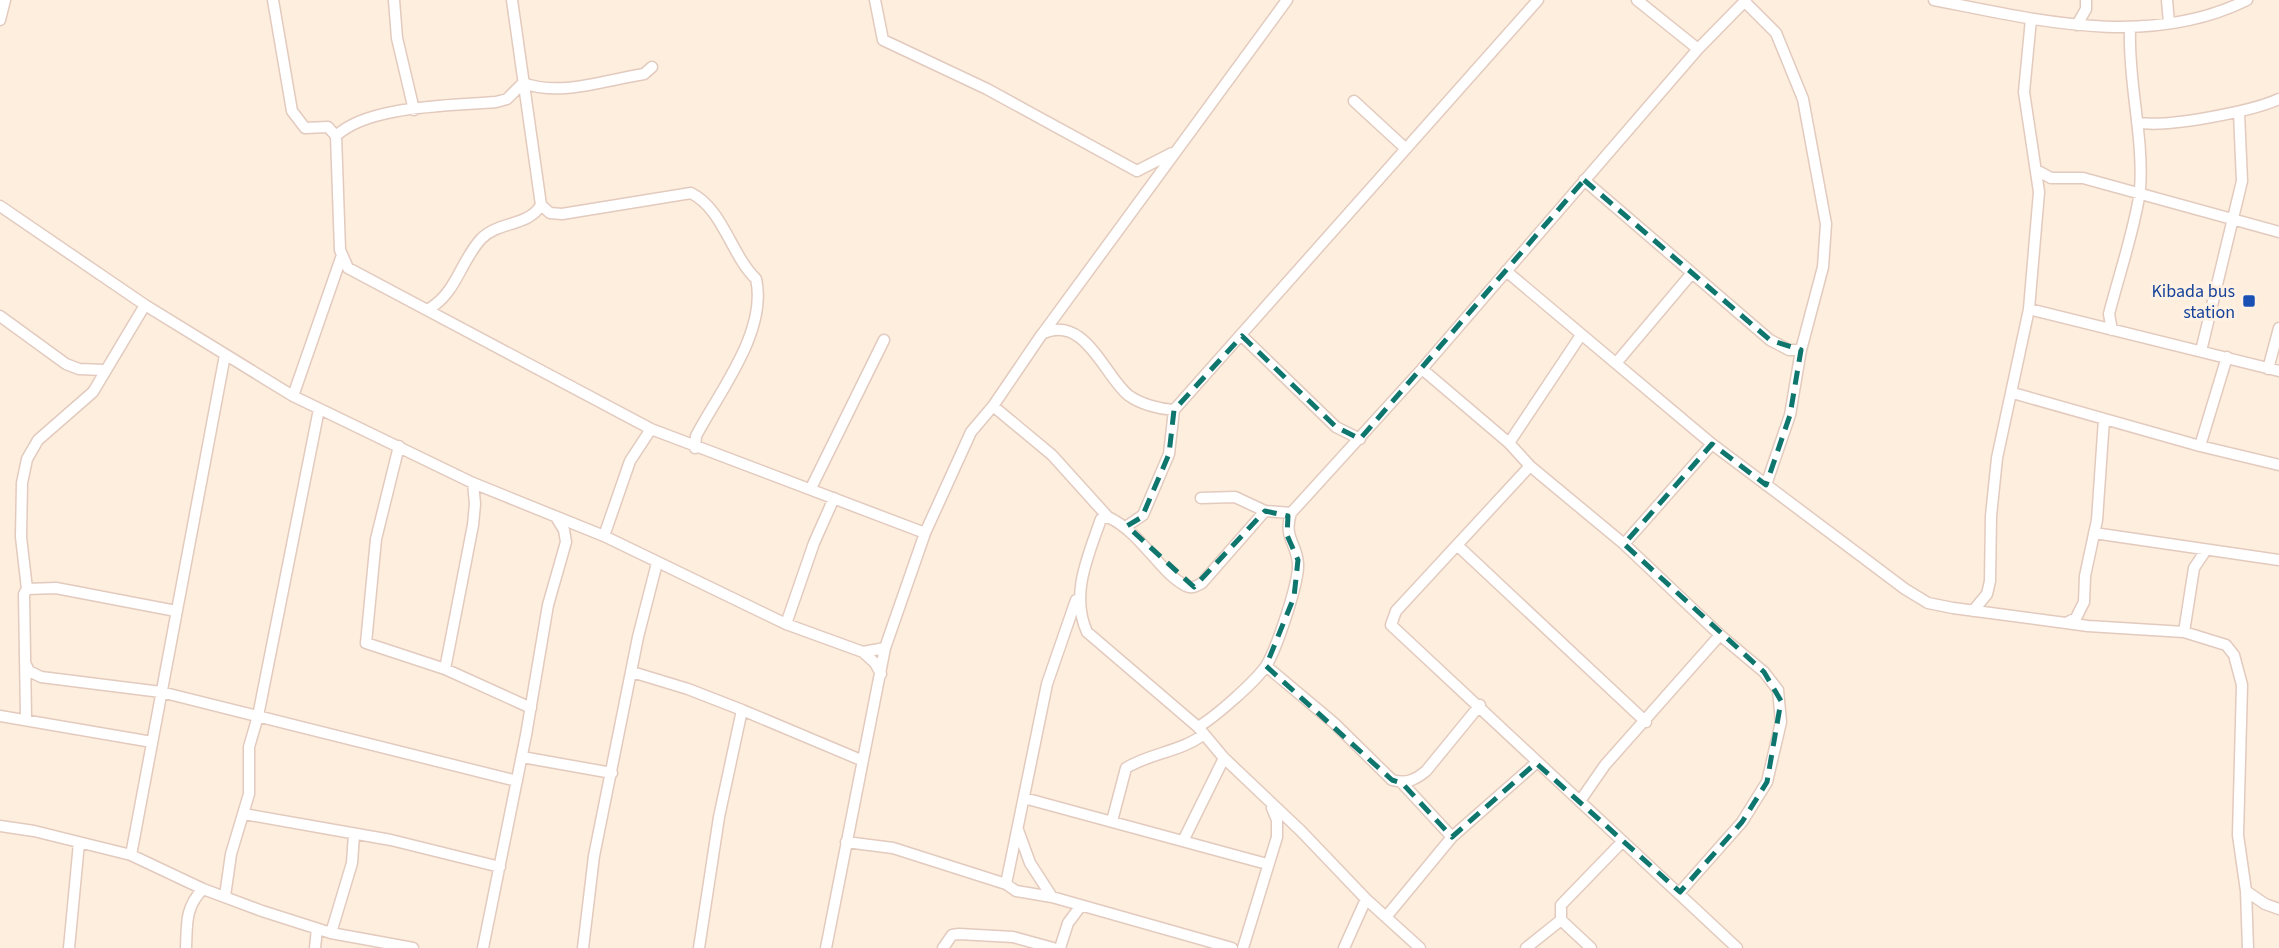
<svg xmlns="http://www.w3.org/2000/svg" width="2279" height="948" font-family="'Source Sans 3',sans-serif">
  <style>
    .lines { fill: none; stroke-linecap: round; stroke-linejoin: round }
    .minor-casing { stroke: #e3cabe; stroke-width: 13 }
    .minor { stroke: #fff; stroke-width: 10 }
    .marked { fill: none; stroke: #0f766e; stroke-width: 5; stroke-dasharray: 14 9; stroke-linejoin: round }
    .transit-dot { fill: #1a4fb4; stroke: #fff2e5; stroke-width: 2.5 }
    .labels { text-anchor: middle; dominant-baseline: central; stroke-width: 6; stroke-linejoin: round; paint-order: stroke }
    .transit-label { font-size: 18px; fill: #164399; stroke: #fff2e5; text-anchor: end }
  </style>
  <rect width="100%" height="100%" fill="#fdeede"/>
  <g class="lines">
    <!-- minor casing -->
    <g class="minor-casing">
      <path id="minor" d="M273,0L292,111L305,128L328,127L336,136L340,250L348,268L651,429L925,533
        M394,0L397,38L414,110
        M512,0L541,205L550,213L562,214L691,193C723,209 731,255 756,279C768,331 719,392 696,436L695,448
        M875,0L883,40L987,89L1137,171L1172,153
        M1637,0L1698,49
        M1934,0C2037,20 2148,49 2247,0
        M2167,0L2169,23
        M1744,1L1776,33L1803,99L1826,224L1823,267L1801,350L1790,415L1766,485
        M0,20L5,0
        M2077,25L2086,9V0
        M1354,101L1405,148
        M2137,122C2163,129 2253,111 2279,99
        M336,136C368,105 452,106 496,102L507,99L523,83C561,97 605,80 644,74L652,67
        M2036,170L2051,178H2083L2279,232
        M1584,180L1770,340L1789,350H1801
        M0,206L145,305L293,396L473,483L604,536L786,624L863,652L885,648L925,533L971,432L993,406L1042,334C1084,313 1104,375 1128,395C1140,404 1159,409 1174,410
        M1506,271L1712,444L1905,589L1928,603L1953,608L2088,626L2184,632L2226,645L2234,655L2242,685L2238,835L2246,891L2248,948
        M429,309C457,292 460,262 481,239C498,221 528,227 541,205
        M2029,309L2279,371
        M0,316L66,364L79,369L104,370
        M2112,330L2109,314C2118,278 2136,225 2140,190C2144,136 2128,83 2130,30
        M1043,333L1287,0
        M1242,336L1336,427L1360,439
        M2201,351L2242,181L2239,113
        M1617,362L1692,273
        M1422,369L1509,443L1530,466L1624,544L1720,635L1764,672L1778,690L1781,722L1767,782L1742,822L1680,892
        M2268,369L2279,328
        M2013,393L2200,446L2279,465
        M293,396L341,258
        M993,406L1052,455L1108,517
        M1509,443L1581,335
        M399,446L376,539L366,643L445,669L531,708
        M2200,446L2227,357
        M1530,466L1396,611L1391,625L1737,948
        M811,488L884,340
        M1201,498L1235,497L1265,511L1291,513
        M1265,511L1202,583C1197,586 1192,589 1186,586C1159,572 1142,533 1108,517L1101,519C1088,556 1070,595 1087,632L1198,727L1224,758L1301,831L1366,899L1420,948
        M1127,526L1143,515L1169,454L1174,410L1538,0
        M2094,533L2279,560
        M604,536L630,461L651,429
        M1624,544L1712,444
        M1457,545L1646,722
        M27,589L21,537L22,483L27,459L38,440L93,392L145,305
        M1973,611L1987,594L1990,581L1991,516L1997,458L2029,309L2039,192L2024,92L2031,19
        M2066,623L2076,618L2084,602L2085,576L2097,520L2104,419
        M786,624L814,543L834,498
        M2184,632L2194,568L2206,550
        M863,652L875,663L881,674
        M25,663L29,671L41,677L161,692L517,781
        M1266,666L1334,723L1392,780C1407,784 1415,780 1426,771L1480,705
        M445,669L473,525L475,504L473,483
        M632,672L688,689L742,710L719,817L699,948
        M742,710L861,760
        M0,716L152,742
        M26,718L24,594L27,589L56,588L176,611
        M1198,727C1215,717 1254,683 1266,666C1276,650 1299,583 1298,564C1297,543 1283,538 1291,513L1422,369L1698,49L1746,0
        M522,757L612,773
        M1402,783L1452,837
        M1024,798L1267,864
        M1580,801L1605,765L1720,635
        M244,814L391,840L500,867
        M1112,821L1126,768C1150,753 1181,752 1204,734
        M0,826L34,831L131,855L203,889L262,911L331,933L413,948
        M1018,830L1030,863L1052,897
        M1183,841L1224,758
        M846,842L893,848L1006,884L1016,891L1052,897L1232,948
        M131,855L225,355
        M1006,884L1047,684L1076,600
        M2246,891L2265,904L2279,909
        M225,896L231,854L249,794V747L258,716L319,409
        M1386,917L1452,837L1536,763
        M331,933L352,863L354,834
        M69,948L79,843
        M186,948C187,924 185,907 203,889
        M315,948L317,929
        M483,948L526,735L548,605L566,542L564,530L556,517
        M583,948L594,856L638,637L657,563
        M826,948L885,648
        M943,948L952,935L959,934L1013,937L1053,948
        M1060,948L1068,923L1080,907
        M1243,948L1277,837V820L1272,808
        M1344,948L1366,899
        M1526,948L1561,920
        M1591,948L1561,920V905L1622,842"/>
    </g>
    <!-- minor -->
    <use href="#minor" class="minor"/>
  </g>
  <!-- marked area -->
  <path class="marked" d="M1584,180L1770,340L1801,350L1790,415L1766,485L1712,444L1624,544L1764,672L1781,701L1767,782L1742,822L1680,892L1536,763L1452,837L1402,783L1392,780L1266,666L1294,597L1298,560L1287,535L1288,516L1265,511L1194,587L1127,526L1142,517L1169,454L1174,410L1242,336L1336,427L1360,439Z"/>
  <!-- markers -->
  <rect class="transit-dot" x="2242" y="294" width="14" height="14" rx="3.5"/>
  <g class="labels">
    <!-- transit labels -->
    <g class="transit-label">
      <text x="2235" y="291">Kibada bus<tspan x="2235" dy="21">station</tspan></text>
    </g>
  </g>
</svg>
